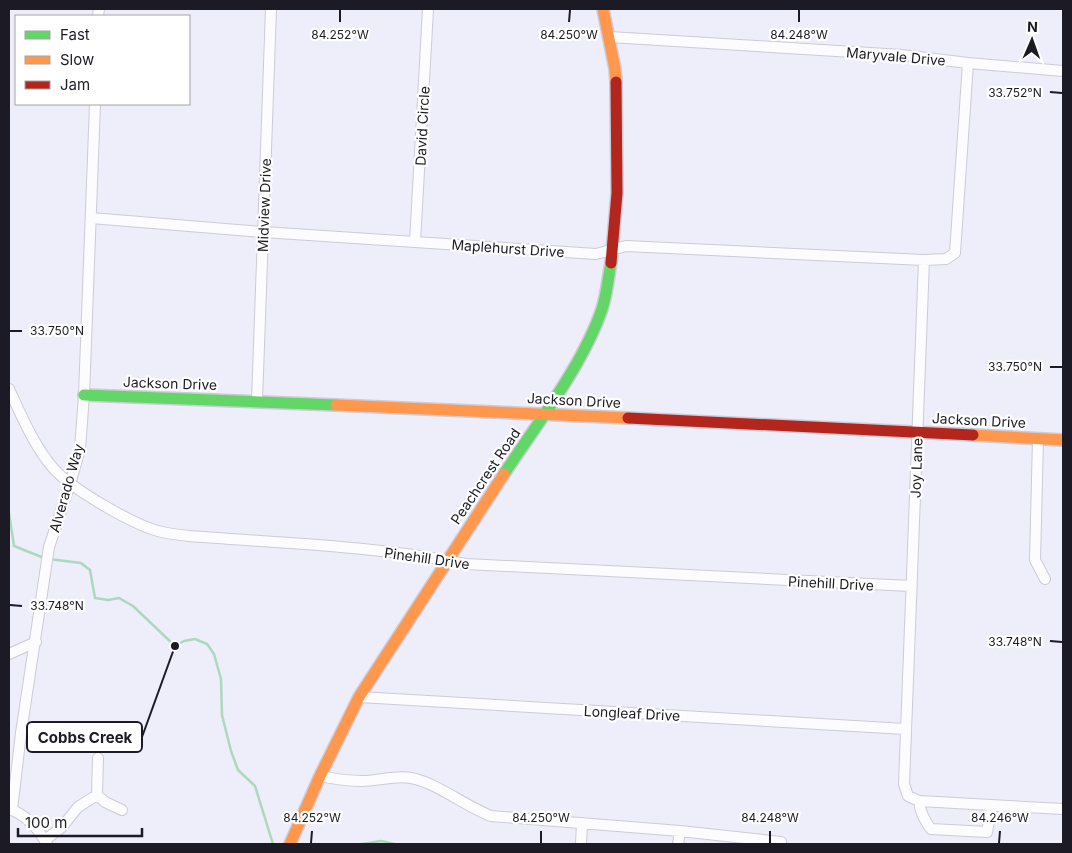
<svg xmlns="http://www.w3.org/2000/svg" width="1072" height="853" font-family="Inter,sans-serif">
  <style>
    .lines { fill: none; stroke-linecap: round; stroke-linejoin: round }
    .stream { stroke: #acd9bd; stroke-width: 2.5 }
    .street-casing { stroke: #cccbd6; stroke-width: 12 }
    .fast-casing { stroke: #cccbd6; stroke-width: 14 }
    .slow-casing { stroke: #cccbd6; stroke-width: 14 }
    .jam-casing { stroke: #cccbd6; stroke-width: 14 }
    .street { stroke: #fcfcfe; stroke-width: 10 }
    .fast { stroke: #63d668; stroke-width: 11 }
    .slow { stroke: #ff974d; stroke-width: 11 }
    .jam { stroke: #b3261e; stroke-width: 11 }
    .ticks { fill: none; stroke: #1c1a25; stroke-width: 2 }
    .labels { text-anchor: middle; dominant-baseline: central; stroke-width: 4.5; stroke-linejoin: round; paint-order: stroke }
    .street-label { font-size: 14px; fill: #1c1a25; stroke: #fff }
    .ticks-label { font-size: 12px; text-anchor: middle; fill: #1c1a25; stroke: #fff; stroke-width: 4.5; stroke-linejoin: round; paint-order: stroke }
    .leader { fill: none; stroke: #1c1a25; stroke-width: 2 }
    .callout-dot { fill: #1c1a25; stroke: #fff; stroke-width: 2 }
    .callout { fill: #fff; stroke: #1c1a25; stroke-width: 2 }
    .callout-label { font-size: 15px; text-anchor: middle; font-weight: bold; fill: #1c1a25 }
  </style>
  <rect width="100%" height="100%" fill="#eeedfa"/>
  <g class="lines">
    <!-- stream -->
    <path class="stream" d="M9,513L14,546L44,558
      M49,559L81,563L90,570L95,598L108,600L119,598L133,606L175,646L184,641L195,639L207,644L214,654L221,679L222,715L231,751L238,770L255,786L273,844
      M362,844L381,841L395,844"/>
    <!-- street casing -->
    <g class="street-casing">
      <path id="street" d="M98,16L99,9
        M610,37L902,55L968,63L1063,71
        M968,63L955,253L946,259L924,260L904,784L908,796L919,801L1063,809
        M91,218L263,232L596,254L626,246L924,260
        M415,242L428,9
        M9,389C21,415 35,448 54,469C73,490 135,526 162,532C171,534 180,535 189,536C281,543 376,546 466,564L911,586
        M257,401L271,9
        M1038,439L1035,560L1045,579
        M9,654L36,642
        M359,697L905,729
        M320,776C334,779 348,781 362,781C378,781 396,775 411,778C435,782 465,806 491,816L680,831L781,842
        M97,795L98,758
        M919,801C920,812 924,820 931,829L987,832L992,805
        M9,809C27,815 38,828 47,844
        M12,810L21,733L49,547L70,484L80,449L84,395L95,104
        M45,840L62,827L78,807L97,795L105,802L122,810
        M581,844L582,823
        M678,844L680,831"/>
    </g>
    <!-- fast casing -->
    <g class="fast-casing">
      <path id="fast" d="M84,395L336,405
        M504,474C537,424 583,365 602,309C607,294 608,278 611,263"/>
    </g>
    <!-- slow casing -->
    <g class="slow-casing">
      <path id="slow" d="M603,9L615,69L616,82
        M336,405L628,418
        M973,435L1063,440
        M290,844L320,776L359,697L504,474"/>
    </g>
    <!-- jam casing -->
    <g class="jam-casing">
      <path id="jam" d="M611,263L617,193L616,82
        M628,418L973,435"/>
    </g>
    <!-- street -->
    <use href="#street" class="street"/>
    <!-- fast -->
    <use href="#fast" class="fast"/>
    <!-- slow -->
    <use href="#slow" class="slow"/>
    <!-- jam -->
    <use href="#jam" class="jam"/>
  </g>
  <!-- ticks -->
  <path class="ticks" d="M340,22V10M569,22L570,10M799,22V10M1050,92L1062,93M10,331H22M1050,367H1062M10,605L22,606M1050,641L1062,642M311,843L312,831M541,843V831M770,843V831M999,843L1000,831"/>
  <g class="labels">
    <!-- street labels -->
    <g class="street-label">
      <text transform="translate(896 56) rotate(5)">Maryvale Drive</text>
      <text transform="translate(422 126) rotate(-87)">David Circle</text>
      <text transform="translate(264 205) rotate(-88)">Midview Drive</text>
      <text transform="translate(508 248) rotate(4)">Maplehurst Drive</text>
      <text transform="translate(170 383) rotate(2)">Jackson Drive</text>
      <text transform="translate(574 400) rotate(3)">Jackson Drive</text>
      <text transform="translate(979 420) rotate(3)">Jackson Drive</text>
      <text transform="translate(916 468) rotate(-88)">Joy Lane</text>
      <text transform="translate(485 476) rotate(-56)">Peachcrest Road</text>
      <text transform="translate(66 488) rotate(-74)">Alverado Way</text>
      <text transform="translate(427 558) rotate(8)">Pinehill Drive</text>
      <text transform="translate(831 583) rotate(3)">Pinehill Drive</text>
      <text transform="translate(632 713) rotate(3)">Longleaf Drive</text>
    </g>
  </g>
  <g class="ticks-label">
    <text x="340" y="39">84.252°W</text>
    <text x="569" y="39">84.250°W</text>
    <text x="799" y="39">84.248°W</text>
    <text x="1015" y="97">33.752°N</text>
    <text x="57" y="335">33.750°N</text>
    <text x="1015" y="371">33.750°N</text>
    <text x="57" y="610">33.748°N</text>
    <text x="1015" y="646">33.748°N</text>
    <text x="312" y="822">84.252°W</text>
    <text x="541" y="822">84.250°W</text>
    <text x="770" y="822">84.248°W</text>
    <text x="1000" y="822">84.246°W</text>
  </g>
  <!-- callouts -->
  <path class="leader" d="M175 646L142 737"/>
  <circle class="callout-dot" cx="175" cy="646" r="5"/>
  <rect class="callout" x="27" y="722" width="115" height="30" rx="5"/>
  <g class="callout-label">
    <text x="85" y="743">Cobbs Creek</text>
  </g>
  <!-- border -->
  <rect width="1072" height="853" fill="none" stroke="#1c1a25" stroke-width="20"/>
  <!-- legend -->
  <rect x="15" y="15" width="175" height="90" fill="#ffffff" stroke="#a4a3a8"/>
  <rect x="25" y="31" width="25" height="8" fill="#63d668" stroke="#a4a3a8"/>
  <text x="60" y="40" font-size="15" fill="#1c1a25">Fast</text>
  <rect x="25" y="56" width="25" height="8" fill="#ff974d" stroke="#a4a3a8"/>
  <text x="60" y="65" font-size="15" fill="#1c1a25">Slow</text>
  <rect x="25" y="81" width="25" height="8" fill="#b3261e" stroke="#a4a3a8"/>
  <text x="60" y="90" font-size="15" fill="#1c1a25">Jam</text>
  <!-- north arrow -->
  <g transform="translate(1032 40) rotate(2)" stroke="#ffffff" stroke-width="4" paint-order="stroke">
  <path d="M0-4L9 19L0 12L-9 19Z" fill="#1c1a25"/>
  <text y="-8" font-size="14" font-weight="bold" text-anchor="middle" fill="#1c1a25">N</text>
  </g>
  <!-- scale -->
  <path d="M18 828v8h124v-8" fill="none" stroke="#1c1a25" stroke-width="2.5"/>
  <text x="25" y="828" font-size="15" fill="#1c1a25" stroke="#ffffff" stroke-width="4" paint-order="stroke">100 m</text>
</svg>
